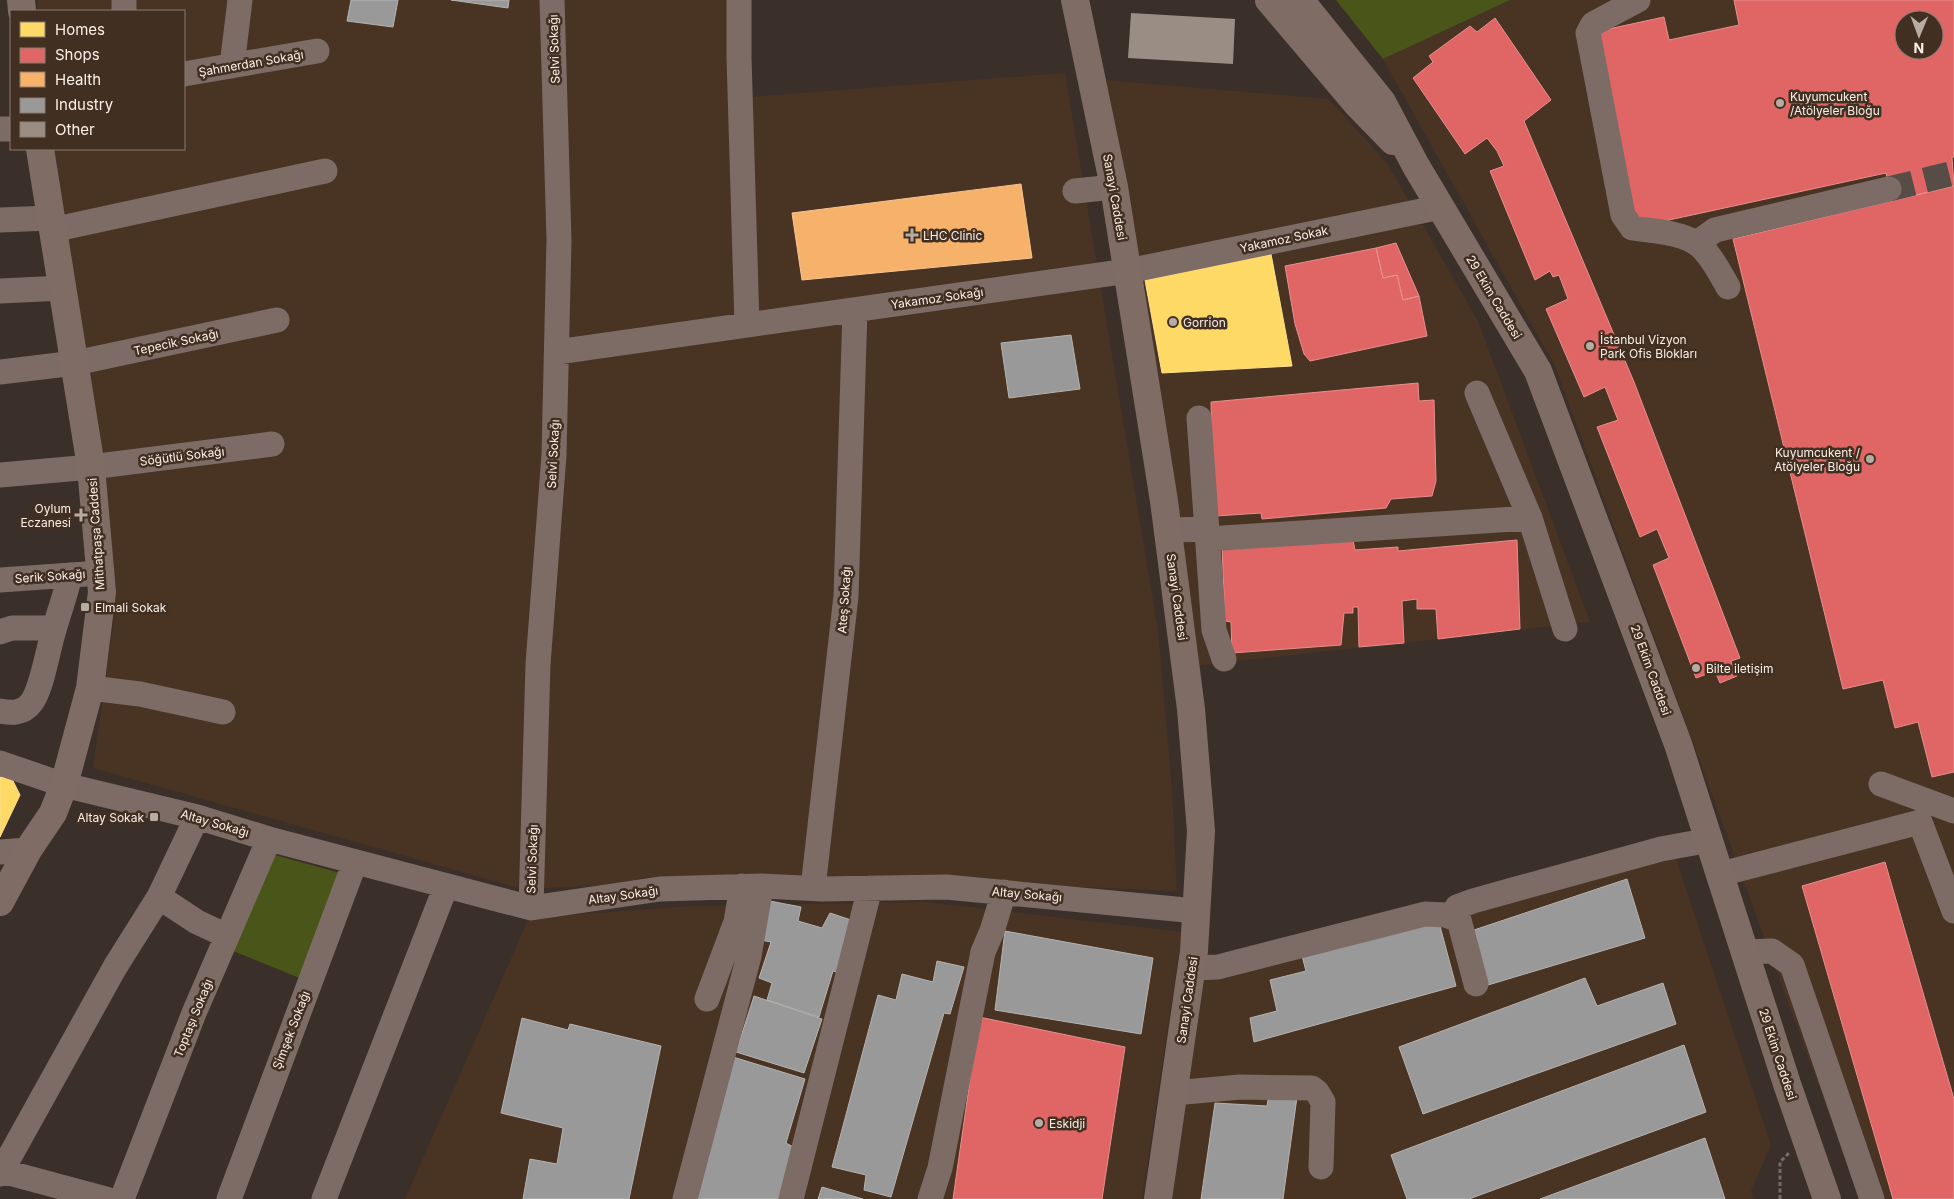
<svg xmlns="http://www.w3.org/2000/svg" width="1954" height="1199" font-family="Inter,sans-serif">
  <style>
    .built { fill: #493323; fill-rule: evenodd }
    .green { fill: #4a5519 }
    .homes { fill: #ffd966; stroke: #fee08d }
    .shops { fill: #e06666; stroke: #e88f8d; fill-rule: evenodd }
    .health { fill: #f6b26b; stroke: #f8c490 }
    .industry { fill: #999; stroke: #b6b3b0 }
    .building { fill: #998d84 }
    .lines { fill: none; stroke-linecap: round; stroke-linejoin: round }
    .minor-tunnel { stroke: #574d46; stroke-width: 25; stroke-dasharray: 25 12; stroke-linecap: butt }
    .path { stroke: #766b65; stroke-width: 3; stroke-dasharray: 4 2.5; stroke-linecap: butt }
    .minor { stroke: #7d6c66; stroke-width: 25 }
    .major { stroke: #7e6c65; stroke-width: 28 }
    .poi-dot { fill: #b7aca4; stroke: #412f22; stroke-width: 2 }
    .labels { text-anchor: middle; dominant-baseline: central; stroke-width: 5; stroke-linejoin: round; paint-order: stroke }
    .street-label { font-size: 12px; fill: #fbefe7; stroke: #412f22 }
    .poi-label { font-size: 12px; fill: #fbefe7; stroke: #412f22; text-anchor: start }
  </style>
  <rect width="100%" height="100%" fill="#3a3029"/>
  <!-- built -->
  <path class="built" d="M38,0H747L750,97L1065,73L1158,630L1172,789L1177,891L825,876L522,889L93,768L115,612L103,482L52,149H184V11H38Z
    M1510,0H1954V1199H1860L1555,366L1383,59ZM1904,20H1934V50H1904Z
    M1106,80L1329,99L1387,163L1478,321L1590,622L1194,666Z
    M1671,844L1771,1145L1751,1191L1753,1199H1172L1206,968Z
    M927,902L1182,932L1142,1199H405L529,918L691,906Z"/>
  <!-- green -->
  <path class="green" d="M1336,0H1510L1383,59Z
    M275,855L344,874L302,979L228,949Z"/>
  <!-- homes -->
  <path class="homes" d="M1271,254L1292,366L1162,373L1145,280Z
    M0,777H11L20,795L0,837Z"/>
  <!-- shops -->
  <path class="shops" d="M1734,0H1954V157H1952L1954,186L1891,201L1886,173L1632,228L1590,33L1664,17L1669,40L1739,25ZM1904,20H1934V50H1904Z
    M1495,18L1551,100L1524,121L1634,382L1740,658L1731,661L1737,676L1720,683L1715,671L1696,678L1653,565L1669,558L1657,529L1640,537L1597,427L1618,420L1605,387L1584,397L1546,309L1568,299L1559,275L1553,277L1550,271L1535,280L1490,171L1504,166L1497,151L1487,138L1465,154L1413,78L1433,62L1429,56L1470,26L1477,32Z
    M1954,186V772L1932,777L1918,722L1895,728L1883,680L1843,689L1733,239Z
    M1396,243L1419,296L1403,300L1397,275L1383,278L1376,248Z
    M1376,248L1383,278L1397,275L1403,300L1419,296L1427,336L1310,361L1304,354L1295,324L1285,266Z
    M1418,383L1419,401L1434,400L1436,481L1432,496L1391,499L1386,508L1262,519L1261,513L1216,516L1213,499L1211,402Z
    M1353,540L1355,550L1398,547V551L1517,540L1520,629L1438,639L1436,609H1417V599L1402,601L1404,643L1359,647L1358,607H1353V613H1344L1341,645L1232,653L1231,622L1225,621L1222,545Z
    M1885,862L1954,1099V1199H1893L1802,886Z
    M979,1017L1125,1047L1102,1199H953Z"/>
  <!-- health -->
  <path class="health" d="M1021,184L1032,258L802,280L792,213Z"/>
  <!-- industry -->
  <path class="industry" d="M351,0H398L393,27L347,21Z
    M451,0H509L508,8Z
    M1071,335L1080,389L1009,398L1001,343Z
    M1627,879L1645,938L1488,985L1474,930Z
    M770,901L801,907L798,921L822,928L830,913L854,921L839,973L833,971L819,1017L767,1000L772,983L759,978L771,942L760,940Z
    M1426,918L1440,926L1456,986L1254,1042L1250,1018L1277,1011L1270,980L1306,971L1301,952Z
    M1005,931L1153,958L1141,1034L995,1010Z
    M937,961L964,967L950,1014L944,1013L891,1197L864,1190L866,1175L832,1167L878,995L896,1000L902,974L933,982Z
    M1585,978L1597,1006L1663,983L1676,1024L1423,1114L1399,1047Z
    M754,996L822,1019L804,1073L736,1052Z
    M522,1018L568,1030L570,1024L661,1046L629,1199H523L530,1159L557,1164L563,1128L501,1113Z
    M1684,1045L1706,1112L1469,1199H1407L1391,1155Z
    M733,1057L805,1079L786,1143L797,1149L781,1199H693Z
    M1269,1094L1297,1097L1283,1199H1201L1215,1103L1267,1106Z
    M1705,1138L1725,1199H1540Z
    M822,1187L863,1199H818Z"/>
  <!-- building -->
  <path class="building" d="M1131,13L1235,19L1233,64L1128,58Z"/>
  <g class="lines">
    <!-- minor-tunnel -->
    <path class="minor-tunnel" d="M1889,189L1954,173"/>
    <!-- path -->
    <path class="path" d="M1780,1199V1162L1789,1153"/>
    <!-- minor -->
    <path class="minor" d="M124,0V11
      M739,0V57L747,325
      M1638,0L1593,24L1588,33L1623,215L1632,228C1652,231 1679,232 1696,243C1709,251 1720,273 1728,287
      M232,66L240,0
      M184,74L317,51
      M0,129H11
      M1075,191L1114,187
      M0,220L50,218
      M52,230L325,171
      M1697,243L1715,230L1889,189
      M0,291L63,288
      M557,352L1128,271L1441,207
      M0,372L75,363L277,320
      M1477,393L1530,518L1565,629
      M1199,418L1214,630L1224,659
      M0,475L91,467L272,444
      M1168,530L1207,529
      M1208,539L1530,518
      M0,580L86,574
      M0,632L12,628H54
      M90,688L140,694L223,712
      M0,711C11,713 23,714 31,703C42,690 48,648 54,630C59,612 66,594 70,575
      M0,763L64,785L197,817L269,839L531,908L660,889L761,886L822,889L946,887L1196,911
      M1881,784L1954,811
      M0,852L28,850
      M1721,874L1920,822L1954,911
      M813,888L846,596L855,310
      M159,897L197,922L227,936
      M531,908L538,664L554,455L559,240L552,0
      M1452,917L1457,907L1473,901L1661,849L1710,840
      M1746,952L1772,951L1792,965L1872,1199
      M1192,968L1218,967L1425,914L1445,915L1459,920L1476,984
      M707,999L736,922L742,886
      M1174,1093L1240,1087L1312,1088L1317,1092L1323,1102L1321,1167
      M2,1171L106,1199
      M0,1174L115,967L159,897L197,817
      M122,1199L194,1013L269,839
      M229,1199L355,862
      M324,1199L446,886
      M685,1199L749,956L761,886
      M791,1199L870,888
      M930,1199L940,1168L983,952L992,931L1004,892"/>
    <!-- major -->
    <path class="major" d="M21,0L22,11
      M1075,0L1114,187L1164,501L1191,709L1201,831L1194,951L1158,1199
      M1269,0L1357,104L1393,141
      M1300,0L1382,102L1416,166L1538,371L1678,744L1787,1084L1827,1199
      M0,902L28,850L53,813L64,785L90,688L102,592L91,467L40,149"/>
  </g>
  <!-- markers -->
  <g class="poi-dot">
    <circle cx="1780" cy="103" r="5"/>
    <path d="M909.5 227.5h5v5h5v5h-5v5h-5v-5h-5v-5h5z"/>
    <circle cx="1173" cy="322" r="5"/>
    <circle cx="1590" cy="346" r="5"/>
    <circle cx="1870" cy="459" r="5"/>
    <path d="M78.5 507.5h5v5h5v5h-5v5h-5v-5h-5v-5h5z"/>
    <rect x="80" y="602" width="10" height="10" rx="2.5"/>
    <circle cx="1696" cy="668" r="5"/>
    <rect x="149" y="812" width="10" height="10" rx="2.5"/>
    <circle cx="1039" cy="1123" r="5"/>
  </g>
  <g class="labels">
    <!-- street labels -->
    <g class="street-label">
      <text transform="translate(554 49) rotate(-92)">Selvi Sokağı</text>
      <text transform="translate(251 63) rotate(-10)">Şahmerdan Sokağı</text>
      <text transform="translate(1115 197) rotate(80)">Sanayi Caddesi</text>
      <text transform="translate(1284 239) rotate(-12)">Yakamoz Sokak</text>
      <text transform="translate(1494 297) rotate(59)">29 Ekim Caddesi</text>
      <text transform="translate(937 298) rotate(-8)">Yakamoz Sokağı</text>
      <text transform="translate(176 342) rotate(-12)">Tepecik Sokağı</text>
      <text transform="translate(553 454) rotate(-87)">Selvi Sokağı</text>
      <text transform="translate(182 456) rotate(-7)">Söğütlü Sokağı</text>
      <text transform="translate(96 534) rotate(-94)">Mithatpaşa Caddesi</text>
      <text transform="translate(50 576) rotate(-4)">Serik Sokağı</text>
      <text transform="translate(1177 597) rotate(82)">Sanayi Caddesi</text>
      <text transform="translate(844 600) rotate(-86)">Ateş Sokağı</text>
      <text transform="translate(1651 670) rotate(70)">29 Ekim Caddesi</text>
      <text transform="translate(215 823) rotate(16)">Altay Sokağı</text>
      <text transform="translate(532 859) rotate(-88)">Selvi Sokağı</text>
      <text transform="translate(1027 894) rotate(5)">Altay Sokağı</text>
      <text transform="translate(623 895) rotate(-8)">Altay Sokağı</text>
      <text transform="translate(1187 1000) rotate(-82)">Sanayi Caddesi</text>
      <text transform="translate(193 1018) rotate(-68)">Toptaşı Sokağı</text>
      <text transform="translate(291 1030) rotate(-69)">Şimşek Sokağı</text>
      <text transform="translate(1778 1054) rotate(72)">29 Ekim Caddesi</text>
    </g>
    <!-- poi labels -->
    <g class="poi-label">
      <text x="1790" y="96">Kuyumcukent<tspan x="1790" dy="14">/Atölyeler Bloğu</tspan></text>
      <text x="923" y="235">LHC Clinic</text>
      <text x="1183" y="322">Gorrion</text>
      <text x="1600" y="339">İstanbul Vizyon<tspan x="1600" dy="14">Park Ofis Blokları</tspan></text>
      <text x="1860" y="452" text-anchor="end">Kuyumcukent /<tspan x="1860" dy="14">Atölyeler Bloğu</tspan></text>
      <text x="71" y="508" text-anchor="end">Oylum<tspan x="71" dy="14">Eczanesi</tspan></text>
      <text x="95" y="607">Elmali Sokak</text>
      <text x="1706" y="668">Bilte iletişim</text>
      <text x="144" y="817" text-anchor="end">Altay Sokak</text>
      <text x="1049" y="1123">Eskidji</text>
    </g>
  </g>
  <!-- legend -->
  <rect x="10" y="10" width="175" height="140" fill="#412f22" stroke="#8b7c71"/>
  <rect x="20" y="22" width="25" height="15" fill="#ffd966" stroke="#8b7c71"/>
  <text x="55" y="35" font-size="15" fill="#fbefe7">Homes</text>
  <rect x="20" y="48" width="25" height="15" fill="#e06666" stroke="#8b7c71"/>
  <text x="55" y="60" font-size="15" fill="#fbefe7">Shops</text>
  <rect x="20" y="72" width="25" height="15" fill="#f6b26b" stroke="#8b7c71"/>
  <text x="55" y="85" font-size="15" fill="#fbefe7">Health</text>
  <rect x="20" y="98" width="25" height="15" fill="#999999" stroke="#8b7c71"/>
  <text x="55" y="110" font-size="15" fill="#fbefe7">Industry</text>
  <rect x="20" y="122" width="25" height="15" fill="#998d84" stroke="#8b7c71"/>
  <text x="55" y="135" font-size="15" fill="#fbefe7">Other</text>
  <!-- north arrow -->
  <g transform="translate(1919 35) rotate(181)"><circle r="24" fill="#412f22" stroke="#8b7c71"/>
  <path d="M0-4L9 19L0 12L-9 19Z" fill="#b7aca4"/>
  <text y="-8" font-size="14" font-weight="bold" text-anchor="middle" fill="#fbefe7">N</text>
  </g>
</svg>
